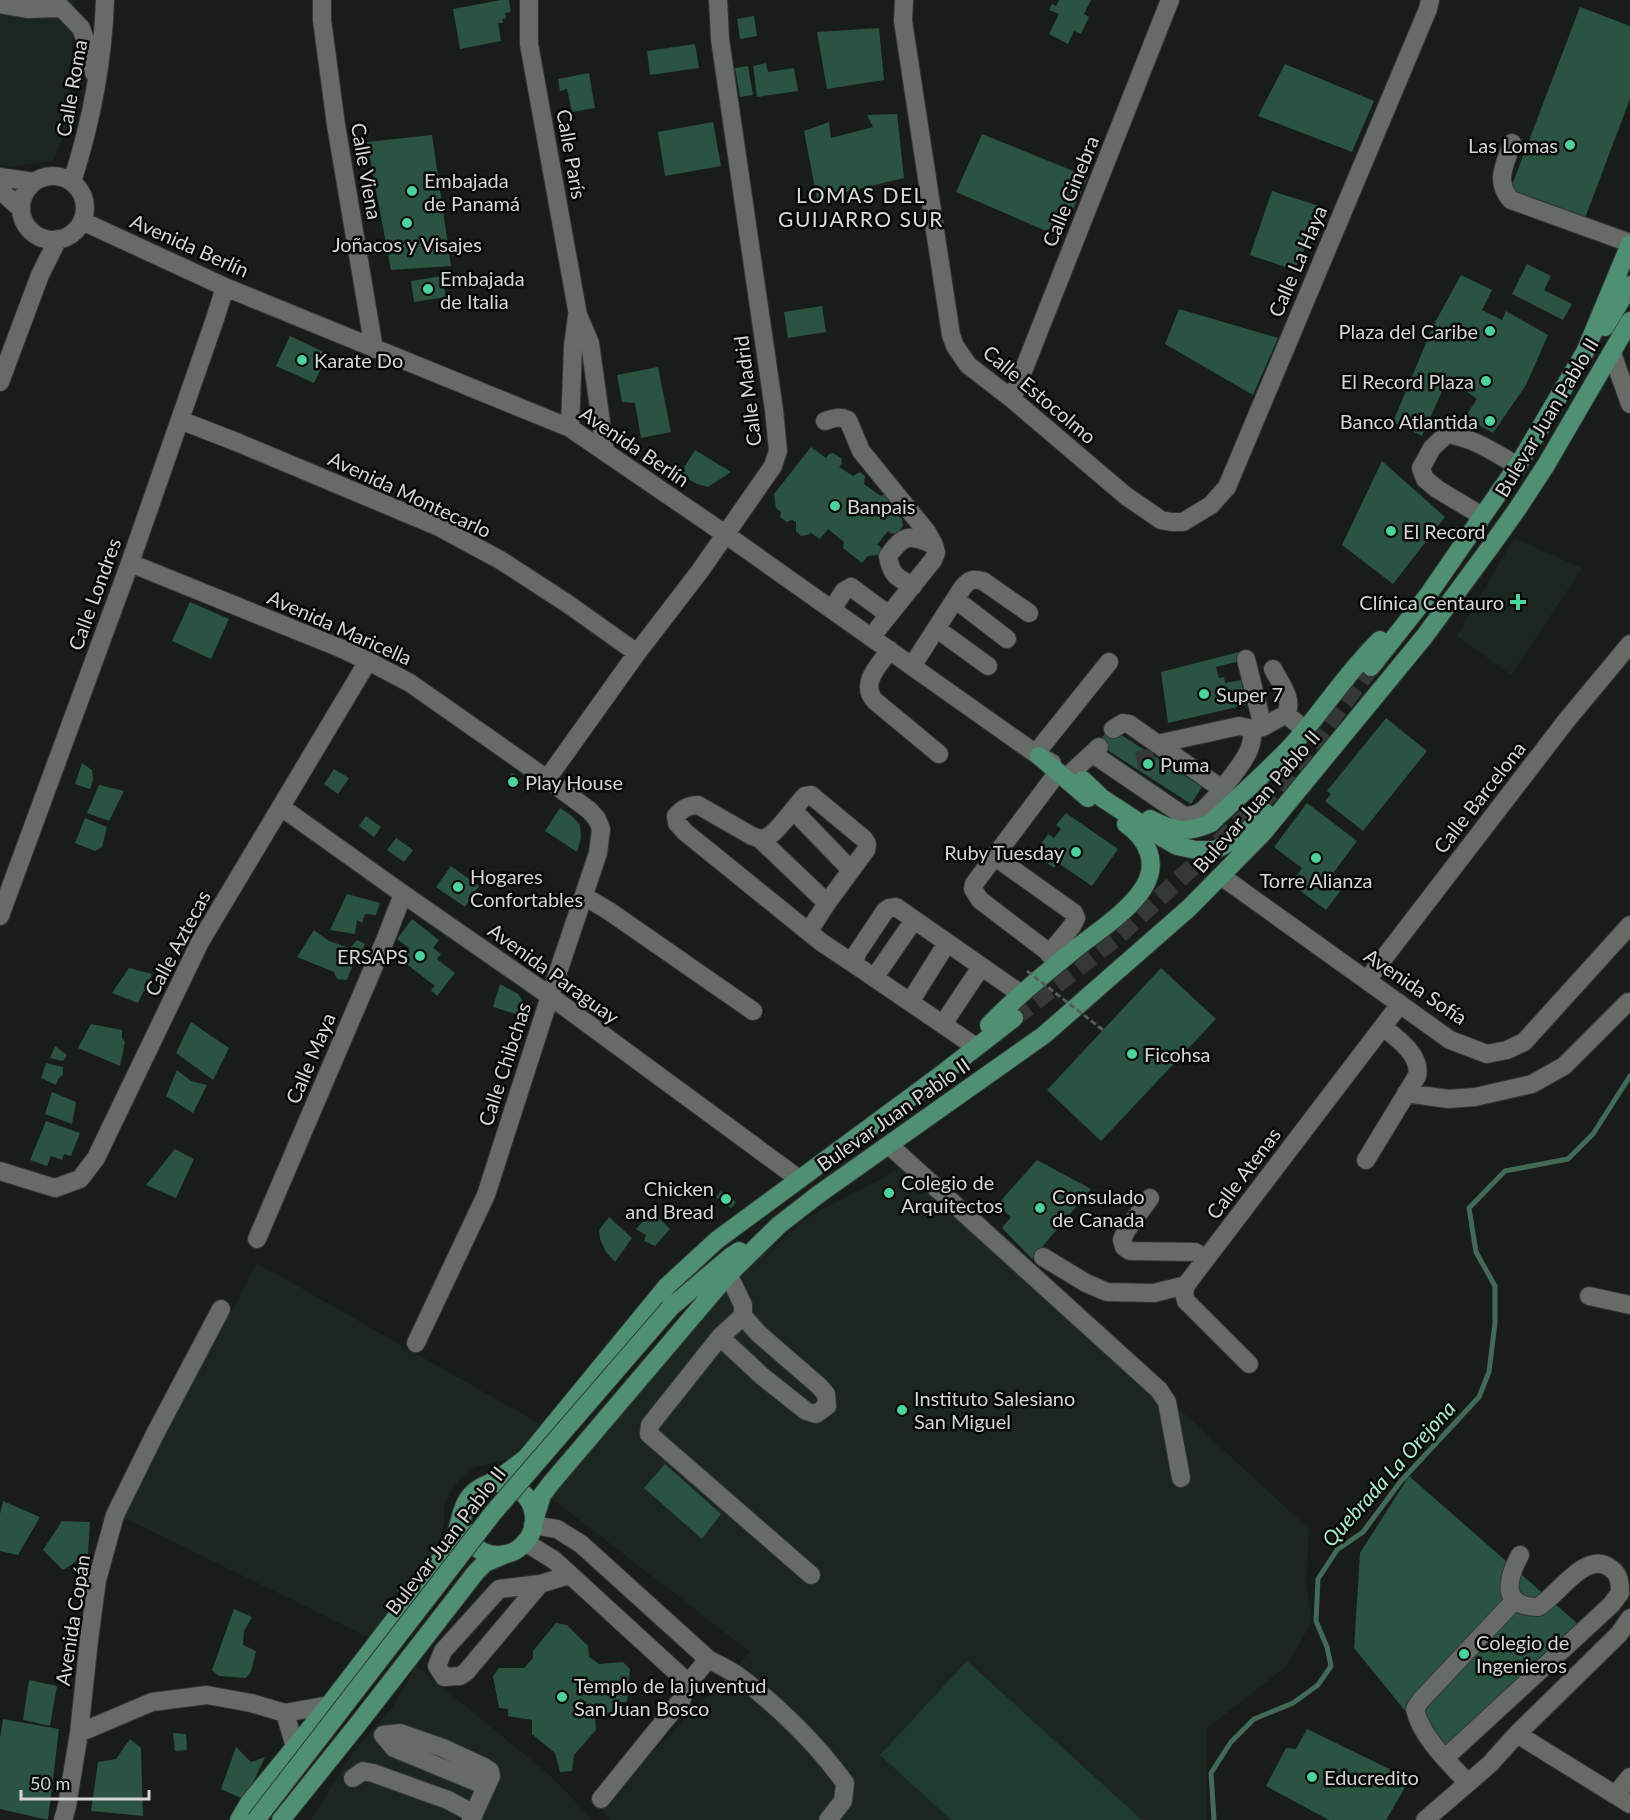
<svg xmlns="http://www.w3.org/2000/svg" width="1630" height="1820" font-family="Lato,sans-serif">
  <style>
    .built { fill: #1c2621 }
    .green { fill: #1f3b2e }
    .lines { fill: none; stroke-linecap: round; stroke-linejoin: round }
    .stream { stroke: #426a57; stroke-width: 5 }
    .building { fill: #2b5341 }
    .minor-tunnel { stroke: #343836; stroke-width: 18; stroke-dasharray: 18 9; stroke-linecap: butt }
    .major-tunnel { stroke: #343836; stroke-width: 18; stroke-dasharray: 18 9; stroke-linecap: butt }
    .minor-casing { stroke: #323534; stroke-width: 20 }
    .major-casing { stroke: #323534; stroke-width: 20 }
    .minor { stroke: #666b68; stroke-width: 18 }
    .major { stroke: #4f8f74; stroke-width: 18 }
    .major-bridge-casing { stroke: #323534; stroke-width: 20; stroke-linecap: butt }
    .path-bridge { stroke: #595c5b; stroke-width: 3; stroke-dasharray: 6 3; stroke-linecap: butt }
    .major-bridge { stroke: #4f8f74; stroke-width: 18 }
    .poi-dot { fill: #49d49c; stroke: #050706; stroke-width: 2 }
    .labels { text-anchor: middle; dominant-baseline: central; stroke-width: 5; stroke-linejoin: round; paint-order: stroke }
    .street-label { font-size: 20px; fill: #d4d6d5; stroke: #050706 }
    .poi-label { font-size: 20px; fill: #d4d6d5; stroke: #050706; text-anchor: start }
    .neighbourhood-label { font-size: 21px; letter-spacing: 1.5px; fill: #d6dcd9; stroke: #050706 }
    .water-label { font-size: 21px; font-style: italic; fill: #a7eecb; stroke: #050706 }
  </style>
  <rect width="100%" height="100%" fill="#181c1a"/>
  <!-- built -->
  <path class="built" d="M0,0H74L69,123L54,160L11,167L0,165Z
    M1514,538L1582,568L1511,675L1457,636Z
    M912,1162L1309,1529L1306,1585L1312,1621L1287,1666L1207,1728L1206,1820H611L599,1807L750,1652L551,1498L696,1322L742,1271L809,1217Z
    M257,1263L540,1424L519,1450L508,1459L475,1467L460,1479L450,1493L444,1506V1524L437,1550L370,1638L121,1516Z
    M416,1666L551,1776L593,1820H311L353,1752L392,1708Z"/>
  <!-- green -->
  <path class="green" d="M967,1661L1142,1820H951L880,1755Z"/>
  <g class="lines">
    <!-- stream -->
    <path class="stream" d="M1214,1820L1211,1773L1231,1742L1254,1719L1293,1703L1318,1685L1331,1666L1327,1647L1316,1621L1318,1579L1337,1550L1363,1532L1401,1481L1479,1397L1489,1372L1495,1323V1286L1476,1252L1469,1208L1505,1171L1568,1159L1593,1134L1630,1076"/>
  </g>
  <!-- building -->
  <path class="building" d="M501,0H509L511,12L505,13L506,18L502,19L503,23H498L501,41L460,49L453,9Z
    M1059,0H1091L1084,14L1089,17L1081,34L1074,31L1068,44L1049,34L1059,14L1049,10L1052,4L1056,6Z
    M1580,7L1630,26V99L1585,218L1510,190Z
    M754,16L757,36L740,39L737,19Z
    M879,28L884,80L827,89L817,32Z
    M695,44L699,68L650,75L647,51Z
    M766,63L768,72L794,68L798,91L757,97L753,66Z
    M1285,64L1374,101L1352,152L1258,116Z
    M748,66L753,95L740,97L735,68Z
    M589,73L595,108L572,112L567,89L560,91L558,79Z
    M897,114L904,178L817,199L804,131L829,122L831,138L873,127L867,115Z
    M713,122L721,166L665,176L658,132Z
    M982,134L1088,177L1060,237L956,192Z
    M432,135L451,266L391,270L367,142Z
    M1272,191L1326,208L1294,270L1250,255Z
    M1527,264L1551,276L1544,290L1572,304L1563,320L1512,294Z
    M1461,275L1492,290L1482,310L1502,320L1506,311L1548,335L1526,385L1493,433L1465,417L1477,399L1448,378L1422,436L1393,422L1433,326Z
    M442,276L446,297L414,302L411,281Z
    M822,306L826,332L788,338L784,312Z
    M1179,309L1278,338L1253,395L1165,344Z
    M290,336L328,354L314,383L276,366Z
    M658,367L671,432L641,438L635,403L622,402L617,375Z
    M811,447L826,458L829,454L833,453L841,458L842,464L839,467L853,476L860,472L865,476L864,484L881,496L888,493L894,502L892,504L903,512L899,517L902,519L903,526L898,533L892,534L888,531L877,545L880,546L882,551L879,555L868,556L862,563L843,548L844,542L828,529L820,539L811,533L808,535L801,536L796,531V522L792,520L787,522L780,517L781,512L776,508L774,494Z
    M695,450L731,472L708,487L697,484L680,474Z
    M1382,461L1445,517L1393,584L1342,545Z
    M190,602L229,619L211,659L172,641Z
    M1247,650L1248,659L1216,667L1219,678L1224,677L1225,683L1241,680L1246,705L1168,723L1161,672Z
    M1386,718L1427,751L1363,831L1325,801L1331,794L1327,791Z
    M1109,727L1202,787L1191,804L1098,744Z
    M82,763L92,770L93,780L90,789L75,784Z
    M334,769L349,778L338,794L324,784Z
    M512,773L521,780L514,790L505,783Z
    M99,785L124,791L109,821L87,813Z
    M1307,803L1357,841L1331,876L1344,886L1326,910L1291,884L1302,868L1274,847Z
    M560,808L572,816L580,825L581,838L577,852L545,831Z
    M1066,813L1118,849L1092,886L1058,863L1054,868L1034,854L1048,834L1054,838L1061,829L1056,825Z
    M366,816L381,827L374,837L359,826Z
    M85,818L107,827L102,847L95,851L75,843Z
    M396,838L413,850L404,862L387,850Z
    M451,866L479,886L465,907L436,887Z
    M347,894L380,903L376,915L365,914L362,923L357,920L355,934L330,930Z
    M412,919L439,940L433,948L441,954L437,959L455,973L437,996L431,990L435,986L400,959L409,948L397,939Z
    M314,930L329,941L350,948L357,940L365,944L361,956L356,957L347,980L337,979L334,972L297,957Z
    M129,968L152,974L138,1003L112,993Z
    M1161,968L1216,1019L1101,1141L1047,1090Z
    M500,984L518,994L526,1006L522,1016L493,1007Z
    M191,1022L229,1048L213,1080L176,1053Z
    M91,1024L122,1030V1038L125,1042L120,1066L78,1048Z
    M55,1046L67,1055L63,1061L50,1058Z
    M46,1063L63,1067V1075L58,1079L56,1085L41,1078Z
    M177,1070L191,1081L207,1085L193,1113L166,1096Z
    M52,1092L76,1102L72,1124L45,1114Z
    M46,1121L80,1133L71,1156L64,1154L62,1160L51,1156L47,1166L30,1160Z
    M175,1149L194,1159L176,1198L146,1185Z
    M1037,1160L1091,1189L1032,1259L1002,1228L1011,1217L997,1205Z
    M721,1191L736,1202L731,1208L716,1197Z
    M652,1211L670,1229L655,1246L644,1241L646,1235L636,1229Z
    M609,1217L632,1238L615,1262L606,1252L600,1239L599,1230Z
    M665,1464L721,1514L702,1539L644,1488Z
    M1409,1476L1578,1624L1441,1755L1354,1648L1360,1553Z
    M3,1501L40,1517L18,1555L0,1551V1514Z
    M62,1521L90,1522L88,1554L63,1570L43,1550Z
    M234,1609L252,1617L244,1631L243,1645L256,1651L251,1672L246,1678L219,1676L212,1670Z
    M556,1623L567,1625L588,1646L589,1657L599,1664L623,1662L630,1669L627,1702H619V1710L595,1718L596,1730L574,1755L572,1771L560,1772L555,1753L532,1734V1720L508,1716V1709L499,1708L493,1676L499,1668H524L533,1658V1651Z
    M29,1680L57,1686L50,1726L23,1720Z
    M3,1719L59,1729L48,1820L0,1809V1738Z
    M1307,1729L1410,1779L1386,1820H1329L1266,1786L1286,1748L1296,1749Z
    M173,1733L186,1734L187,1750L175,1751Z
    M130,1739L141,1748L143,1816L91,1811L98,1762L116,1759Z
    M236,1747L251,1762L265,1757L245,1800L221,1789Z"/>
  <g class="lines">
    <!-- minor-tunnel -->
    <path class="minor-tunnel" d="M1144,750L1149,777"/>
    <!-- major-tunnel -->
    <path class="major-tunnel" d="M1014,1018L1117,937L1226,836L1289,775L1371,667"/>
    <!-- minor casing -->
    <g class="minor-casing">
      <path id="minor" d="M54,0L81,28L90,53L94,73
        M322,0V20L336,125L374,349
        M529,0V44L578,315L590,343L605,451
        M904,0L903,21L951,335L955,346L968,365L1012,399L1126,496L1161,520L1171,522H1183L1211,505L1227,487L1428,9L1430,0
        M0,4L27,9L61,8
        M1512,143C1505,165 1494,181 1511,200L1630,243
        M21 208a32 32 0 1 1 64 0a32 32 0 1 1-64 0Z
        M0,177L34,182
        M72,182C91,123 103,62 105,0
        M0,190L21,209
        M82,221L225,287L570,428L725,534L1039,756L1052,763
        M1612,353L1630,404
        M0,382L40,275L58,239
        M1012,399L1170,0
        M180,420L239,443L439,527L502,561L568,604L637,653
        M825,421C834,418 840,416 848,420L861,451L927,532L934,545L936,553L933,560L872,636
        M570,428L573,346L577,316
        M1482,516L1437,489L1425,479L1421,468L1432,448L1447,434C1476,439 1493,452 1518,466
        M130,563L340,648L368,661L410,683L547,779L589,810L597,819L601,829L598,853L550,996L486,1195L416,1343
        M913,586C897,578 891,575 888,556C904,534 909,534 934,545
        M955,599L1007,639
        M832,609L844,591L851,587L889,615
        M937,629L988,666
        M890,650C879,665 859,684 875,701L939,754
        M1246,659L1263,727
        M912,666L963,587C969,580 973,578 983,581L1029,613
        M1273,669C1280,683 1294,699 1286,714
        M1113,729L1123,723L1129,724L1222,789
        M1157,744L1239,726L1253,729L1263,727L1286,714L1305,730
        M1036,753L1109,662
        M1093,754L1184,816C1191,816 1196,815 1202,811C1213,802 1242,765 1248,752C1252,745 1252,737 1253,729
        M1058,772L974,884L973,889L980,900L1060,961
        M1071,773L1099,747
        M547,779L637,653L700,571L773,466L778,451L774,410L720,39L718,0
        M281,807L403,894L550,996L799,1179
        M793,810L851,870
        M760,839L827,903
        M994,856L1074,913L1076,918L1072,926L1049,954
        M1221,876L1450,1040L1487,1054L1507,1050L1524,1042L1630,925
        M584,896L609,911L753,1011
        M0,916L130,563L215,319L225,287
        M809,931L827,903L866,850L867,844L864,839L811,795L805,796C795,806 778,832 767,837C762,840 757,838 752,836L698,805C688,805 682,809 676,816L677,823L685,832L821,942L857,966
        M874,978L914,920
        M1367,980L1566,721L1630,644
        M910,1002L947,943
        M943,1024L981,967
        M973,1045L857,966L855,960L857,953L885,911L889,908L896,907L1021,994
        M1406,1093L1448,1099L1475,1097L1532,1084L1564,1066L1628,1002
        M889,1145L1159,1390L1167,1402L1181,1478
        M1366,1160L1417,1076C1422,1056 1397,1038 1383,1027
        M0,1171L55,1188L80,1179L96,1158L200,942L368,661
        M1150,1198L1126,1231L1122,1240L1124,1247L1130,1251L1195,1252L1206,1259
        M257,1239L386,938L403,894
        M1043,1257L1086,1283L1107,1292L1154,1293L1186,1285
        M1589,1296L1630,1305
        M743,1316L720,1337L650,1425L649,1434L811,1575
        M720,1337L762,1376L806,1411L816,1414L827,1406L826,1394L819,1386L759,1334L743,1316V1305L731,1280L727,1276
        M1249,1364L1186,1301L1184,1293L1186,1285L1400,1004
        M525,1542L554,1560L685,1680H691L708,1659L581,1544L557,1529L533,1525
        M540,1584L466,1672L460,1676L444,1677L437,1666L443,1651L499,1589L540,1584L570,1575
        M708,1659C717,1664 728,1669 737,1675C775,1703 817,1744 845,1783L843,1801L828,1820
        M285,1713L295,1747
        M79,1733L152,1702L207,1695L251,1703L285,1713L329,1705
        M1517,1734L1630,1804
        M383,1735L400,1733L443,1748L484,1767L490,1771L491,1776L471,1820
        M383,1735L394,1748L486,1786
        M1445,1758L1611,1605L1620,1593C1620,1581 1619,1572 1607,1566C1584,1553 1557,1596 1538,1607C1532,1607 1525,1606 1519,1603C1501,1594 1513,1568 1520,1555
        M353,1778L363,1771L373,1773L448,1800L474,1814
        M1467,1782C1449,1763 1420,1735 1415,1709L1421,1700L1515,1600
        M1615,1795L1630,1777
        M601,1799L682,1699L685,1680
        M63,1820L67,1806L79,1733L89,1640L97,1580L115,1515L155,1434L221,1309
        M1425,1820L1490,1764L1517,1734L1619,1634L1630,1618"/>
    </g>
    <!-- major casing -->
    <g class="major-casing">
      <path id="major" d="M1605,327L1630,285
        M1371,667L1428,595L1520,462L1585,352L1630,244
        M1039,756L1088,798
        M1083,780L1102,798L1163,838L1177,846L1196,850H1215L1243,835L1266,813
        M1150,819C1173,831 1187,834 1211,823C1239,796 1268,771 1294,743C1324,709 1348,671 1380,640
        M989,1025C1017,996 1048,971 1079,946C1100,930 1130,910 1144,887C1159,862 1147,839 1126,824
        M670,1308L730,1257L739,1251
        M462 1519a36 36 0 1 1 72 0a36 36 0 1 1-72 0Z
        M486,1485L501,1477L526,1458L667,1286L717,1240L938,1077L1014,1018
        M534,1521L542,1495L552,1482L727,1276L779,1225L819,1194L1044,1035L1189,908L1262,834L1424,637L1491,546L1518,508L1546,465L1630,321
        M239,1820L249,1803L329,1705L447,1551L456,1535L462,1512
        M281,1820L358,1724L476,1572L485,1563L506,1554"/>
    </g>
    <!-- minor -->
    <use href="#minor" class="minor"/>
    <!-- major -->
    <use href="#major" class="major"/>
    <!-- major-bridge casing -->
    <g class="major-bridge-casing">
      <path id="major-bridge" d="M256,1820L493,1513L670,1308"/>
    </g>
    <!-- path-bridge -->
    <path class="path-bridge" d="M1027,971L1103,1030"/>
    <!-- major-bridge -->
    <use href="#major-bridge" class="major-bridge"/>
  </g>
  <!-- markers -->
  <g class="poi-dot">
    <circle cx="1570" cy="145" r="6"/>
    <circle cx="412" cy="191" r="6"/>
    <circle cx="407" cy="223" r="6"/>
    <circle cx="428" cy="289" r="6"/>
    <circle cx="1490" cy="331" r="6"/>
    <circle cx="302" cy="360" r="6"/>
    <circle cx="1486" cy="381" r="6"/>
    <circle cx="1490" cy="421" r="6"/>
    <circle cx="835" cy="506" r="6"/>
    <circle cx="1391" cy="531" r="6"/>
    <path d="M1515 593h6v6h6v6h-6v6h-6v-6h-6v-6h6z"/>
    <circle cx="1204" cy="694" r="6"/>
    <circle cx="1148" cy="764" r="6"/>
    <circle cx="513" cy="782" r="6"/>
    <circle cx="1076" cy="852" r="6"/>
    <circle cx="1316" cy="858" r="6"/>
    <circle cx="458" cy="887" r="6"/>
    <circle cx="420" cy="956" r="6"/>
    <circle cx="1132" cy="1054" r="6"/>
    <circle cx="889" cy="1193" r="6"/>
    <circle cx="726" cy="1199" r="6"/>
    <circle cx="1040" cy="1208" r="6"/>
    <circle cx="902" cy="1410" r="6"/>
    <circle cx="1464" cy="1654" r="6"/>
    <circle cx="562" cy="1697" r="6"/>
    <circle cx="1312" cy="1777" r="6"/>
  </g>
  <g class="labels">
    <!-- street labels -->
    <g class="street-label">
      <text transform="translate(71 88) rotate(-80)">Calle Roma</text>
      <text transform="translate(572 154) rotate(80)">Calle París</text>
      <text transform="translate(367 171) rotate(80)">Calle Viena</text>
      <text transform="translate(1070 191) rotate(-68)">Calle Ginebra</text>
      <text transform="translate(190 245) rotate(24)">Avenida Berlín</text>
      <text transform="translate(1297 261) rotate(-67)">Calle La Haya</text>
      <text transform="translate(747 391) rotate(-97)">Calle Madrid</text>
      <text transform="translate(1040 394) rotate(40)">Calle Estocolmo</text>
      <text transform="translate(1546 417) rotate(-59)">Bulevar Juan Pablo II</text>
      <text transform="translate(635 446) rotate(34)">Avenida Berlín</text>
      <text transform="translate(410 494) rotate(25)">Avenida Montecarlo</text>
      <text transform="translate(94 594) rotate(-70)">Calle Londres</text>
      <text transform="translate(340 627) rotate(24)">Avenida Maricella</text>
      <text transform="translate(1479 797) rotate(-52)">Calle Barcelona</text>
      <text transform="translate(1256 801) rotate(-49)">Bulevar Juan Pablo II</text>
      <text transform="translate(177 943) rotate(-62)">Calle Aztecas</text>
      <text transform="translate(554 973) rotate(36)">Avenida Paraguay</text>
      <text transform="translate(1416 986) rotate(34)">Avenida Sofía</text>
      <text transform="translate(310 1058) rotate(-67)">Calle Maya</text>
      <text transform="translate(504 1064) rotate(-72)">Calle Chibchas</text>
      <text transform="translate(893 1114) rotate(-35)">Bulevar Juan Pablo II</text>
      <text transform="translate(1243 1173) rotate(-53)">Calle Atenas</text>
      <text transform="translate(445 1540) rotate(-52)">Bulevar Juan Pablo II</text>
      <text transform="translate(72 1620) rotate(-81)">Avenida Copán</text>
    </g>
    <!-- poi labels -->
    <g class="poi-label">
      <text x="1558" y="145" text-anchor="end">Las Lomas</text>
      <text x="424" y="180">Embajada<tspan x="424" dy="23">de Panamá</tspan></text>
      <text x="407" y="244" text-anchor="middle">Joñacos y Visajes</text>
      <text x="440" y="278">Embajada<tspan x="440" dy="23">de Italia</tspan></text>
      <text x="1478" y="331" text-anchor="end">Plaza del Caribe</text>
      <text x="314" y="360">Karate Do</text>
      <text x="1474" y="381" text-anchor="end">El Record Plaza</text>
      <text x="1478" y="421" text-anchor="end">Banco Atlantida</text>
      <text x="847" y="506">Banpais</text>
      <text x="1403" y="531">El Record</text>
      <text x="1504" y="602" text-anchor="end">Clínica Centauro</text>
      <text x="1216" y="694">Super 7</text>
      <text x="1160" y="764">Puma</text>
      <text x="525" y="782">Play House</text>
      <text x="1064" y="852" text-anchor="end">Ruby Tuesday</text>
      <text x="470" y="876">Hogares<tspan x="470" dy="23">Confortables</tspan></text>
      <text x="1316" y="880" text-anchor="middle">Torre Alianza</text>
      <text x="408" y="956" text-anchor="end">ERSAPS</text>
      <text x="1144" y="1054">Ficohsa</text>
      <text x="901" y="1182">Colegio de<tspan x="901" dy="23">Arquitectos</tspan></text>
      <text x="714" y="1188" text-anchor="end">Chicken<tspan x="714" dy="23">and Bread</tspan></text>
      <text x="1052" y="1196">Consulado<tspan x="1052" dy="23">de Canada</tspan></text>
      <text x="914" y="1398">Instituto Salesiano<tspan x="914" dy="23">San Miguel</tspan></text>
      <text x="1476" y="1642">Colegio de<tspan x="1476" dy="23">Ingenieros</tspan></text>
      <text x="574" y="1685">Templo de la juventud<tspan x="574" dy="23">San Juan Bosco</tspan></text>
      <text x="1324" y="1777">Educredito</text>
    </g>
    <!-- neighbourhood labels -->
    <g class="neighbourhood-label">
      <text x="861" y="194">LOMAS DEL<tspan x="861" dy="24">GUIJARRO SUR</tspan></text>
    </g>
    <!-- water labels -->
    <g class="water-label">
      <text transform="translate(1388 1473) rotate(-48)">Quebrada La Orejona</text>
    </g>
  </g>
  <!-- scale -->
  <path d="M21 1790v9h128v-9" fill="none" stroke="#d4d6d5" stroke-width="3"/>
  <text x="30" y="1790" font-size="18" fill="#d4d6d5" stroke="#050706" stroke-width="4.5" paint-order="stroke">50 m</text>
</svg>
